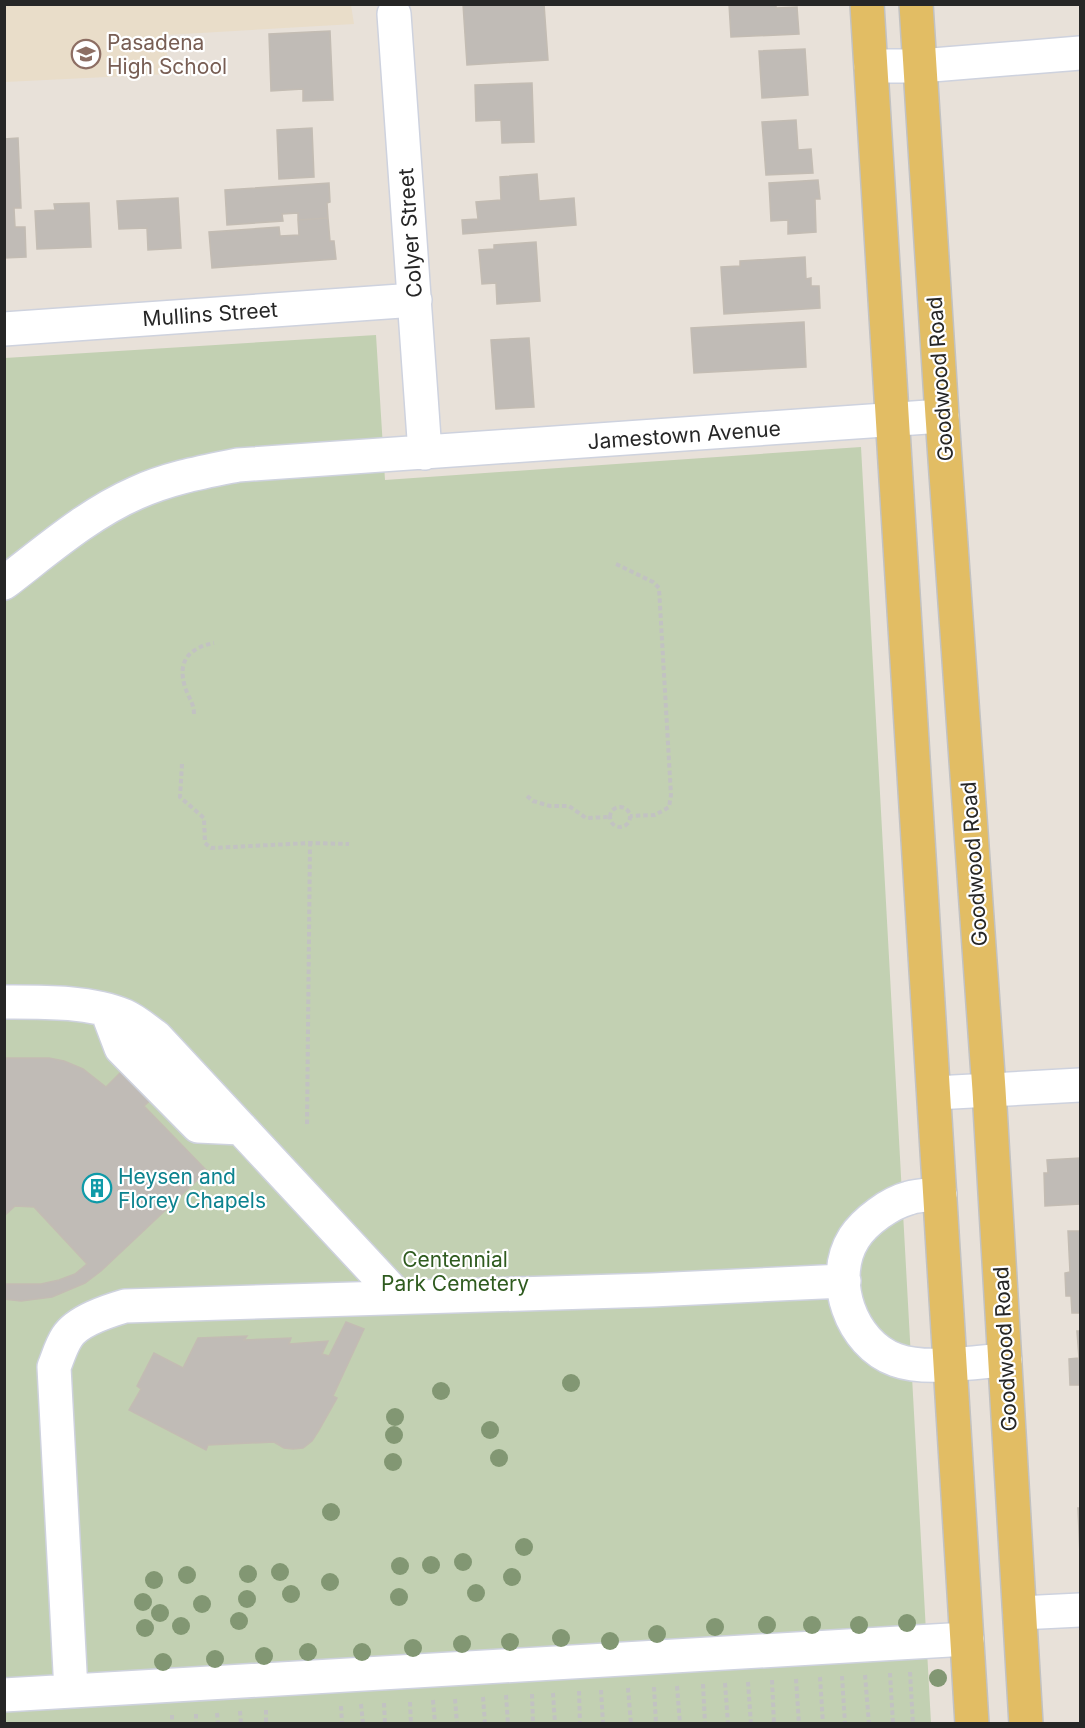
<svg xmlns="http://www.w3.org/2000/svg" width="1085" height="1728" font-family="Inter,sans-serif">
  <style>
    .education { fill: #e9ddc9 }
    .cemetery { fill: #c2d0b2 }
    .building { fill: #c0bbb6; stroke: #c3bcb3; stroke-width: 1.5 }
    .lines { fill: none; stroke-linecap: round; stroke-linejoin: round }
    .minor-casing { stroke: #ced2de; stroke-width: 36 }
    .major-casing { stroke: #c2c2c2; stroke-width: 36 }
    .path { stroke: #c2c2c2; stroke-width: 4; stroke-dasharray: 4.5 3; stroke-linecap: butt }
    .minor { stroke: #fff; stroke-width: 33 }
    .major { stroke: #e2bd64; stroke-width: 33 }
    .tree { fill: #829773 }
    .labels { text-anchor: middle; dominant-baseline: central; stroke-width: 4.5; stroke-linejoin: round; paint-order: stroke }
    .education-label { font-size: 21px; fill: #785e54; stroke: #fff; text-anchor: start }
    .street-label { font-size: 21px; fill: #262626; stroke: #fff }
    .culture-label { font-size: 21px; fill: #0d838f; stroke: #fff; text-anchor: start }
    .park-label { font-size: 21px; fill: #2f5b1f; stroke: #fff }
  </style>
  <rect width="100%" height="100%" fill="#e8e1d9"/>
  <!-- education -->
  <path class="education" d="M5,4L351,5L354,24L166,35L168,74L5,82Z"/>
  <!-- cemetery -->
  <path class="cemetery" d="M376,335L385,480L861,447L931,1723L5,1724V358Z"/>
  <!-- building -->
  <path class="building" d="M463,4H544L548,60L467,65Z
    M729,4H776V8L797,7L799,34L731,37Z
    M330,31L333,100L303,101V89L271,91L269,34Z
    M805,49L808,95L762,98L759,51Z
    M532,83L534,142L502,143L501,120L476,121L475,85Z
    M796,120L798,150L811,149L813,173L766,175L762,122Z
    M312,128L314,177L279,179L277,130Z
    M18,138L21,208H14L15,227H25L26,257L4,258V139Z
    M537,174L539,201L574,198L576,225L463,234L462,220L478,219L476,202L501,200L500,177Z
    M818,180L820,199H815L816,232L788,234V220L771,221L769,183Z
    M329,183L330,202L327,203L328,218L298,220V213L282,214L283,221L227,225L225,190Z
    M178,198L181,248L148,250L147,228L119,229L117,201Z
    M89,203L91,247L37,249L35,211L55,210L54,204Z
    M328,218L330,241H334L336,259L212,268L209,232L279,227L280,236L299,235L298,220Z
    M536,242L540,301L497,304L496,283L482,284L479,250L494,249V245Z
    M805,257L806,279L811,278V286H819L820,308L724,314L721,267L740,266V261Z
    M804,322L806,367L694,373L691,328Z
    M529,338L534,407L496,409L491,340Z
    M4,1058H49L64,1061L83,1069L106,1087L127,1066L156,1095L144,1106L207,1171L101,1271L85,1283L52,1297L21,1301L4,1299V1284H41L59,1280L75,1274L87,1264L34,1207L15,1206L4,1216Z
    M1080,1158V1204L1045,1206L1044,1173H1048L1047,1160Z
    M1068,1231H1080V1313H1072L1071,1296H1066L1065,1273L1070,1272Z
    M346,1322L364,1329L333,1396L337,1398L319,1430L312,1441L303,1448L293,1449L284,1448L274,1442L208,1445L206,1450L129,1410L141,1389L137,1386L154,1353L183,1368L198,1338L247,1336L244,1340L291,1338L289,1344L328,1341L322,1354L329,1356Z
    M1077,1331H1080V1385H1070L1069,1359L1079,1358Z
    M1078,1508H1080V1555Z"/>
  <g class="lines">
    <!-- minor casing -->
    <g class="minor-casing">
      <path id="minor" d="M394,14L425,453
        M871,66H920L1080,53
        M4,329L415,300
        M4,583C46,551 88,514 136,493C169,478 203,472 238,465L942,416
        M4,1002C42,1002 90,1001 125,1016C136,1021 146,1030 156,1037L398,1297
        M107,1011L121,1048L198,1126L241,1128
        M935,1093L1080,1085
        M940,1194C930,1195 918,1195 909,1198C890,1203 865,1221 854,1238C828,1279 851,1344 896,1360C926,1371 973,1362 1005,1360
        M1020,1613L1080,1610
        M71,1691L54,1367C58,1357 61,1346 67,1337C77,1321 108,1311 125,1306L652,1290L844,1281
        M4,1695L967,1639"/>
    </g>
    <!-- major casing -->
    <g class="major-casing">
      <path id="major" d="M867,4L972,1724
        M916,4L942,416L989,1090L1026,1724"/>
    </g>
    <!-- path -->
    <path class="path" d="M616,564L653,582L659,588L671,795L669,807L655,815L630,816
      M194,714C194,703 188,697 185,687C177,661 189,648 214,643
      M182,764L180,797L204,818L205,843L211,848L310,843L349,844
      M527,796L533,801L550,806H569L586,818L610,817
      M610 817a10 10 0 1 1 20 0a10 10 0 1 1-20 0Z
      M307,1124L310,843
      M910,1672L913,1724
      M890,1673L893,1724
      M865,1675L869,1724
      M842,1676L845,1724
      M820,1677L823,1724
      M796,1679L799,1724
      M772,1680L774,1724
      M748,1682L751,1724
      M725,1683L728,1724
      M703,1684L705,1724
      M677,1686L680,1724
      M654,1687L656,1724
      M628,1688L631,1724
      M601,1690L603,1724
      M579,1691L580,1724
      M553,1693L555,1724
      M532,1694L533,1724
      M506,1695L508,1724
      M483,1697L485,1724
      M455,1699L457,1724
      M433,1700L435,1724
      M410,1702L411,1724
      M384,1703L385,1724
      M361,1704L363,1724
      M341,1706L342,1724
      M266,1710V1724
      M240,1711L241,1724
      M217,1713L218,1724
      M196,1714V1724
      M172,1715V1724"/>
    <!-- minor -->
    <use href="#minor" class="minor"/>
    <!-- major -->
    <use href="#major" class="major"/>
  </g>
  <!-- trees -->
  <g class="tree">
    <circle cx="571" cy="1383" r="9"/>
    <circle cx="441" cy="1391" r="9"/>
    <circle cx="395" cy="1417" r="9"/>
    <circle cx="490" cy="1430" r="9"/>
    <circle cx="394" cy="1435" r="9"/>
    <circle cx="499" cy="1458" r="9"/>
    <circle cx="393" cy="1462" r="9"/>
    <circle cx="331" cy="1512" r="9"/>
    <circle cx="524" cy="1547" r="9"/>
    <circle cx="463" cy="1562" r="9"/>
    <circle cx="431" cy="1565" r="9"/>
    <circle cx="400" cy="1566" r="9"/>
    <circle cx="280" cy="1572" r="9"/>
    <circle cx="248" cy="1574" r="9"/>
    <circle cx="187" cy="1575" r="9"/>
    <circle cx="512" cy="1577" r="9"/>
    <circle cx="154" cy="1580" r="9"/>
    <circle cx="330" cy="1582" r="9"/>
    <circle cx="476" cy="1593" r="9"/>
    <circle cx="291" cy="1594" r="9"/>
    <circle cx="399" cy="1597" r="9"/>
    <circle cx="247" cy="1599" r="9"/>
    <circle cx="143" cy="1602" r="9"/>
    <circle cx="202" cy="1604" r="9"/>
    <circle cx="160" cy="1613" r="9"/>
    <circle cx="239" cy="1621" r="9"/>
    <circle cx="907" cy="1623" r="9"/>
    <circle cx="767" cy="1625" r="9"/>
    <circle cx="812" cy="1625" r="9"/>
    <circle cx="859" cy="1625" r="9"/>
    <circle cx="181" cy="1626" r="9"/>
    <circle cx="715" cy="1627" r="9"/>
    <circle cx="145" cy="1628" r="9"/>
    <circle cx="657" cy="1634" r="9"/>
    <circle cx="561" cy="1638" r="9"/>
    <circle cx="610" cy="1641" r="9"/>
    <circle cx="510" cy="1642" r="9"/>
    <circle cx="462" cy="1644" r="9"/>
    <circle cx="413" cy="1648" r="9"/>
    <circle cx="308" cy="1652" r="9"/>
    <circle cx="362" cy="1652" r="9"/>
    <circle cx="264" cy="1656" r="9"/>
    <circle cx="215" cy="1659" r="9"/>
    <circle cx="163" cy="1662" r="9"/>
    <circle cx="938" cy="1678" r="9"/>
  </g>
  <!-- icons -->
  <defs>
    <g id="school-ring" transform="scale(1.5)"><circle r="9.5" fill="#fff" stroke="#8d6e63" stroke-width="1.5"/><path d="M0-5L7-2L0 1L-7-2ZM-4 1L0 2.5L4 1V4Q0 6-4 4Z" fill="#8d6e63"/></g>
    <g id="building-ring" transform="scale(1.5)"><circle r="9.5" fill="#fff" stroke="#0f9aa8" stroke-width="1.5"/><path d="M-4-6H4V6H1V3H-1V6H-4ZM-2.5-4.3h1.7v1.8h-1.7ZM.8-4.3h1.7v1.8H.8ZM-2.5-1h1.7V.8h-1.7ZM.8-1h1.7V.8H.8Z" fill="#0f9aa8"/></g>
  </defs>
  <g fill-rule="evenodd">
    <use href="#school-ring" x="86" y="54"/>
    <use href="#building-ring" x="97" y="1188"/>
  </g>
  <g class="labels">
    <!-- education labels -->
    <g class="education-label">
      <text x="107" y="42">Pasadena<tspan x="107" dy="24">High School</tspan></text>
    </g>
    <!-- street labels -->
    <g class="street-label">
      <text transform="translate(410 233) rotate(-94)">Colyer Street</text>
      <text transform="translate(210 314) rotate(-4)">Mullins Street</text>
      <text transform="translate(940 379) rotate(-94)">Goodwood Road</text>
      <text transform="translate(684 435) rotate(-4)">Jamestown Avenue</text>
      <text transform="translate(974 864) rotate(-94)">Goodwood Road</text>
      <text transform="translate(1005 1349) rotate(-93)">Goodwood Road</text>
    </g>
    <!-- culture labels -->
    <g class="culture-label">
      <text x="118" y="1176">Heysen and<tspan x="118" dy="24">Florey Chapels</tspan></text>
    </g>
    <!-- park labels -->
    <g class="park-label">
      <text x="455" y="1259">Centennial<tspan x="455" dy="24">Park Cemetery</tspan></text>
    </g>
  </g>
  <!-- border -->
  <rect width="1085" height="1728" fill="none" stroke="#262626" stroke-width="12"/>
</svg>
